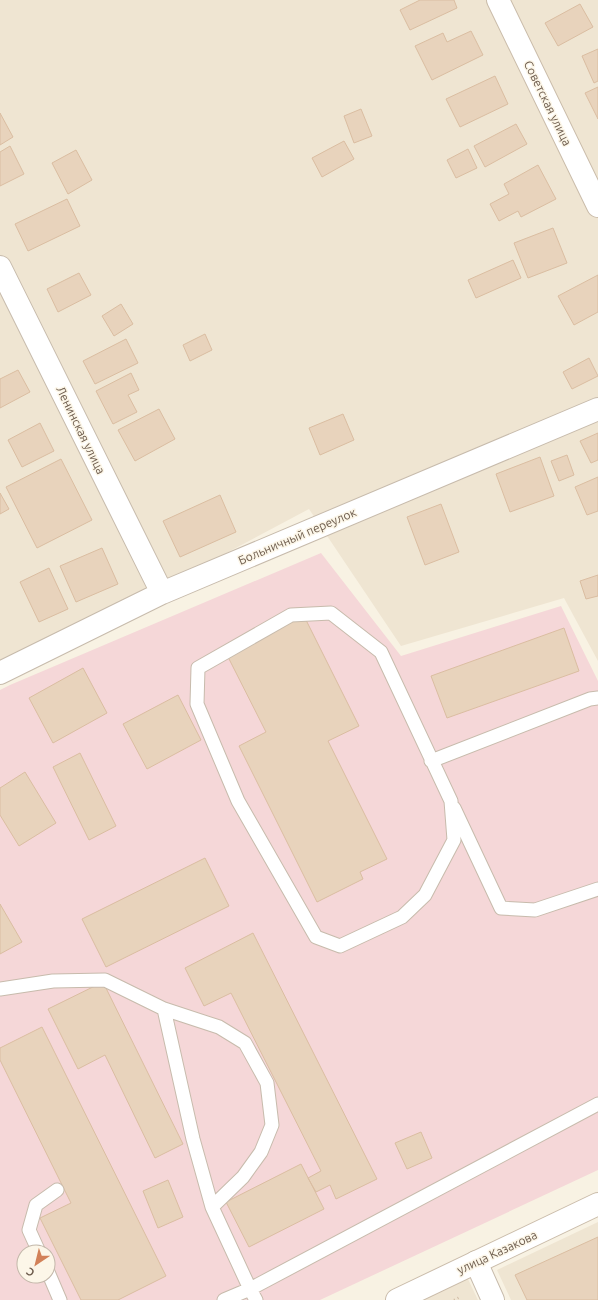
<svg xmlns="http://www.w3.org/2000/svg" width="598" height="1300" font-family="Ubuntu,sans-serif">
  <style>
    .residential { fill: #efe5d2 }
    .medical { fill: #f5d7d8; fill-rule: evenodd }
    .building { fill: #e8d3bc; stroke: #dabda1 }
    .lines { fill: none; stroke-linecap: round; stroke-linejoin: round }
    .lane-casing { stroke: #c7bbac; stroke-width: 15 }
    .street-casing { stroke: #c7bbac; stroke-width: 24 }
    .secondary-casing { stroke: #cabcaa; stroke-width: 24 }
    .path { stroke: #ceb8a2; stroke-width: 2.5; stroke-dasharray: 1 3; stroke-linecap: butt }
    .lane { stroke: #fff; stroke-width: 13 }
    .street { stroke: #fff; stroke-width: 22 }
    .secondary { stroke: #fff; stroke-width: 22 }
    .labels { text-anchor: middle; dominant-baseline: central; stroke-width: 3; stroke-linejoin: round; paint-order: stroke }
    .street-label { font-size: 12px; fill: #6d5c4d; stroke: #fcf6e8 }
  </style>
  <rect width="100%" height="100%" fill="#f8f2e3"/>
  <!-- residential -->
  <path class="residential" d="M0,0H598V661L564,598L401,646L309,509L0,673Z
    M598,1222V1300H511L497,1270Z
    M466,1275L478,1300H416Z"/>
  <!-- medical -->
  <path class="medical" d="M321,553L401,656L561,606L598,681V1170L320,1300H0V690L10,685ZM24,1252H48V1276H24Z"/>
  <!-- building -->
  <path class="building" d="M420,0H454L457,8L410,30L400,10Z
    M580,4L593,27L558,46L545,23Z
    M471,31L483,55L432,80L415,46L443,33L447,42Z
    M598,49V81L594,83L582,56Z
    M495,76L508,104L460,127L446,99Z
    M598,87V119L585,93Z
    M361,109L372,136L354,143L344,116Z
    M0,113L13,137L0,145Z
    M516,124L527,144L485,167L474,146Z
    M344,141L354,159L322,177L312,158Z
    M10,146L24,174L0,186V152Z
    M468,149L477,168L456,178L447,160Z
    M76,150L92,180L68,194L52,163Z
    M538,165L556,199L521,217L518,211L499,221L490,204L509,194L504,184Z
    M67,199L80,226L28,251L15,224Z
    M553,228L567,263L528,278L514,243Z
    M513,260L521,278L476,298L468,280Z
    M79,273L91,295L58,312L47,289Z
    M598,275V312L574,325L558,296Z
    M121,304L133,324L114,336L102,316Z
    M205,334L212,350L190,361L183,345Z
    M126,339L138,363L95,384L83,361Z
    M589,358L598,376L572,389L563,372Z
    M18,370L30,392L0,408V379Z
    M131,373L139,390L128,395L137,412L113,424L96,391Z
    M159,409L175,439L135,461L118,430Z
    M343,414L354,440L320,455L309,428Z
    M40,423L54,451L22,467L8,440Z
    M598,433V460L591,463L580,441Z
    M567,455L574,475L559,481L551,461Z
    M540,457L554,496L510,512L496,474Z
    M61,459L92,520L37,548L6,487Z
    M598,477V511L587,515L575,487Z
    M0,493L9,509L0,514Z
    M220,495L236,532L180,557L163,521Z
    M441,504L459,552L425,565L407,517Z
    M102,548L118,584L76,602L60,566Z
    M49,568L68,609L39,622L20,582Z
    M598,575V596L586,599L580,581Z
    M304,616L359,726L328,741L387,859L360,872L363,879L317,902L239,746L266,732L227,655Z
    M564,628L579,671L447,718L431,676Z
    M83,668L107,713L53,743L29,698Z
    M178,695L201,740L147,769L123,724Z
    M80,753L116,826L89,840L53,767Z
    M25,772L56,823L19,846L0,815V788Z
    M205,858L229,906L106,967L82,919Z
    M0,904L22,942L0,954Z
    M253,933L377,1179L336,1199L330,1185L316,1192L308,1178L321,1171L231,993L204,1006L185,968Z
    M103,982L183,1144L155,1158L105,1055L78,1069L48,1009Z
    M42,1027L166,1276L118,1300H81L40,1218L71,1203L0,1060V1048Z
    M421,1132L432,1158L407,1169L395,1143Z
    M301,1164L324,1209L249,1247L226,1202Z
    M168,1180L183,1217L158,1228L143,1191Z
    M598,1237V1300H527L515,1275Z"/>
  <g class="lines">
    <!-- lane casing -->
    <g class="lane-casing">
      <path id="lane" d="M331,613L381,652L451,801L454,840L425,895L402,917L340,946L316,937L238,801L197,704L198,668L291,615Z
        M431,761L590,699L598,698
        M454,808L501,908L535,910L598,889
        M0,989L53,981L105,980L164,1009L193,1139L212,1207L250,1289L224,1300
        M164,1009L219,1027L245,1043L267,1083L272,1125L261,1152L243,1177L212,1207
        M39,1252L29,1230L36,1205L57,1190
        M48,1272L60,1300
        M256,1300L250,1289L598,1104"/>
    </g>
    <!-- street casing -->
    <g class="street-casing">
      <path id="street" d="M0,267L162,593
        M0,673L162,593L598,409
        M476,1262L493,1300"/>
    </g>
    <!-- secondary casing -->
    <g class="secondary-casing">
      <path id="secondary" d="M498,0L598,206
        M397,1300L598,1204"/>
    </g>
    <!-- path -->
    <path class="path" d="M454,1300L460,1297"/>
    <!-- lane -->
    <use href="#lane" class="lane"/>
    <!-- street -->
    <use href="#street" class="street"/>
    <!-- secondary -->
    <use href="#secondary" class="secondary"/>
  </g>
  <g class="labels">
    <!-- street labels -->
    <g class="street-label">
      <text transform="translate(548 103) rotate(64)">Советская улица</text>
      <text transform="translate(81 430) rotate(64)">Ленинская улица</text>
      <text transform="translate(297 536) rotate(-23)">Больничный переулок</text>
      <text transform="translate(497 1252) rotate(-25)">улица Казакова</text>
    </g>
  </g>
  <!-- north arrow -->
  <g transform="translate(36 1264) rotate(215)"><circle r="19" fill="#fcf6e8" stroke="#c3b8aa"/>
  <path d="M0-3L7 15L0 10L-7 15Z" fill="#d28158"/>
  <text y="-6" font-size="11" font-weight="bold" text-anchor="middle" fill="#6d5c4d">С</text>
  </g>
</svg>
